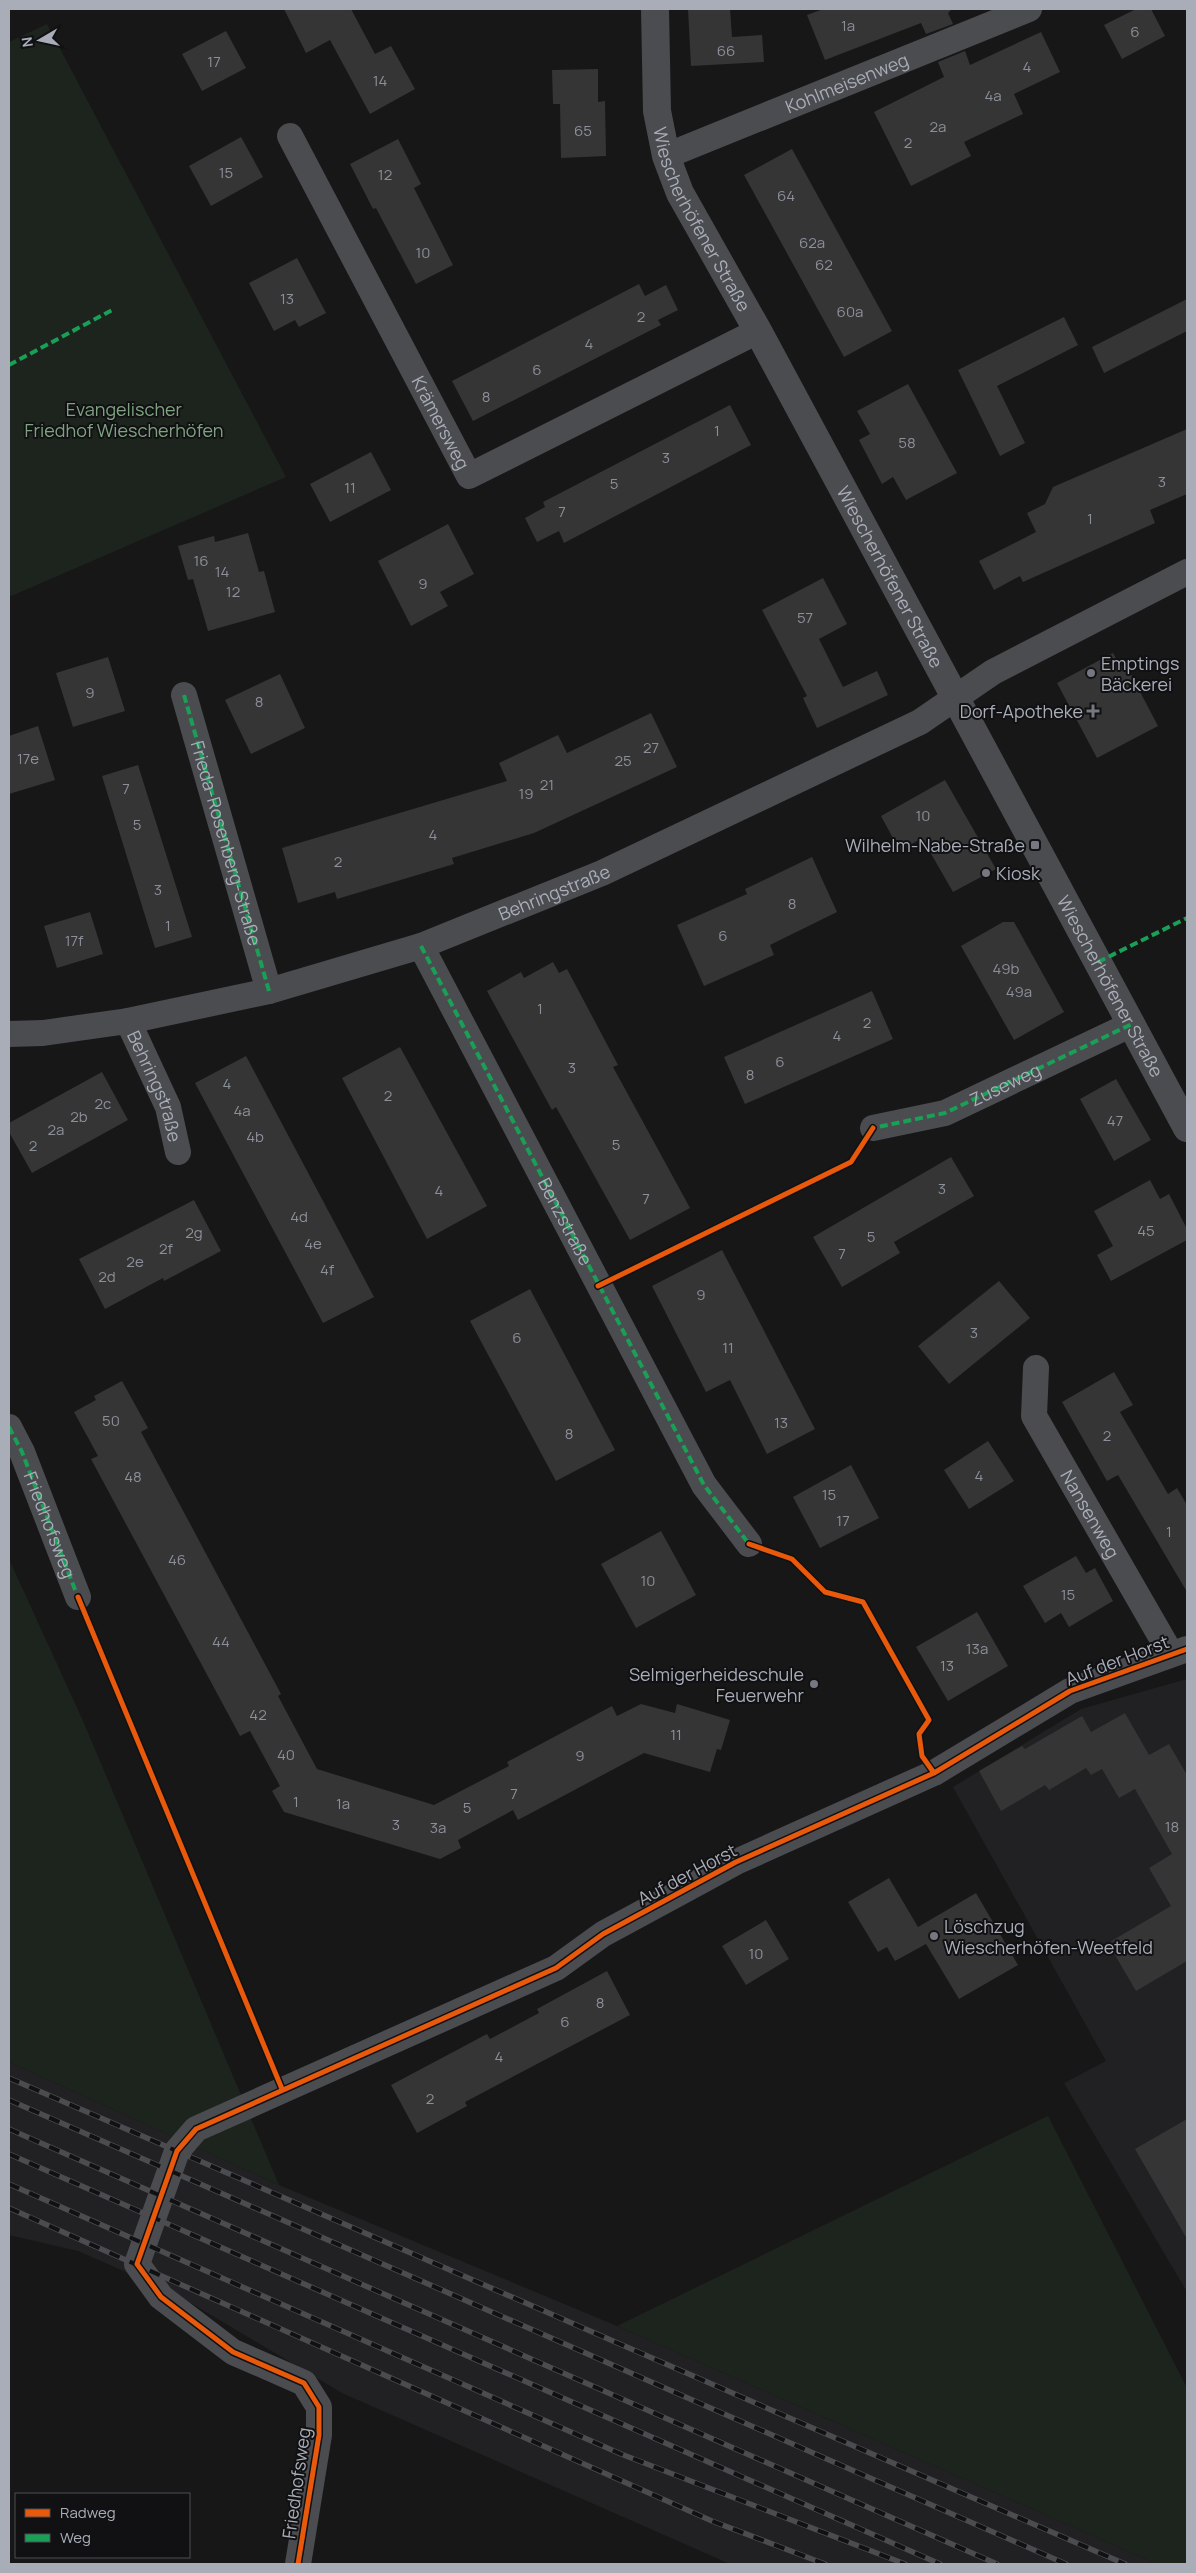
<svg xmlns="http://www.w3.org/2000/svg" width="1196" height="2573" font-family="Manrope,sans-serif">
  <style>
    .built { fill: #212123 }
    .green { fill: #1d241e }
    .building { fill: #353536 }
    .lines { fill: none; stroke-linecap: round; stroke-linejoin: round }
    .minor { stroke: #4b4c50; stroke-width: 26 }
    .tertiary { stroke: #4b4c50; stroke-width: 28 }
    .rail-casing { stroke: #4b4c4f; stroke-width: 5.5 }
    .rail { stroke: #111113; stroke-width: 4; stroke-dasharray: 11; stroke-linecap: butt }
    .quiet { stroke: #1a9f57; stroke-width: 4; stroke-dasharray: 8 4; stroke-linecap: butt }
    .cycleway-casing { stroke: #111113; stroke-width: 8 }
    .cycleway { stroke: #e8590c; stroke-width: 5 }
    .poi-dot { fill: #757880; stroke: #111113; stroke-width: 2 }
    .labels { text-anchor: middle; dominant-baseline: central; stroke-width: 4; stroke-linejoin: round; paint-order: stroke }
    .number-label { font-size: 15px; fill: #8b8f98 }
    .street-label { font-size: 18px; fill: #a8adb8; stroke: #111113 }
    .park-label { font-size: 18px; fill: #7fa381; stroke: #111113 }
    .poi-label { font-size: 18px; fill: #a8adb8; stroke: #111113; text-anchor: start }
  </style>
  <rect width="100%" height="100%" fill="#171717"/>
  <!-- built -->
  <path class="built" d="M1187,1679V2292L1064,2083L1106,2061L953,1787L1081,1709Z
    M9,2062L279,2185L617,2326L1157,2564H730L342,2393L174,2293L78,2251L9,2235Z"/>
  <!-- green -->
  <path class="green" d="M47,24L286,477L9,597V42Z
    M9,1559L83,1721L279,2185L9,2062Z
    M1048,2116L1187,2388V2564H1157L617,2326Z"/>
  <!-- building -->
  <path class="building" d="M284,9H351L375,54L391,46L415,89L370,114L330,40L306,53Z
    M688,9H730L732,37L762,35L764,62L691,66Z
    M823,9H952L948,13L953,24L926,34L921,23L825,60L807,15Z
    M1136,9H1151L1165,36L1122,59L1104,25Z
    M226,31L246,68L202,91L182,54Z
    M1041,32L1060,72L1014,94L1023,114L964,142L971,156L911,186L874,112L944,77L938,62L965,51L970,65Z
    M598,69V102L605,101L606,156L561,158L560,104H553L552,70Z
    M241,137L263,177L211,206L189,166Z
    M398,139L421,184L414,188L453,265L416,284L376,208L373,209L350,164Z
    M792,149L892,331L844,357L744,175Z
    M297,258L326,313L299,327L295,320L274,331L249,283Z
    M639,284L645,296L666,285L678,310L658,320L661,325L473,421L452,381Z
    M1187,299V331L1104,373L1092,347Z
    M1064,317L1078,345L997,386L1025,443L1000,456L958,370Z
    M908,384L957,473L906,500L893,477L882,484L859,440L870,434L857,411Z
    M730,405L751,445L564,543L559,531L537,542L525,518L545,507L543,502Z
    M1187,429V494L1150,510L1155,523L1023,582L1020,576L994,590L979,561L1036,532L1027,513L1045,504L1053,487Z
    M371,452L391,490L330,522L310,484Z
    M448,524L474,574L440,592L448,606L411,626L378,561Z
    M248,533L259,572L264,571L275,612L208,631L193,579L188,580L178,546L214,536L215,542Z
    M823,578L847,624L819,639L843,687L877,671L888,695L817,728L803,698L807,696L762,610Z
    M1113,653L1120,666L1125,663L1158,726L1097,758L1057,683Z
    M108,657L125,711L73,727L56,673Z
    M280,674L305,728L251,754L225,700Z
    M651,713L677,767L534,833L452,858L454,864L337,899L335,892L298,903L282,848L507,781L499,763L558,735L567,753Z
    M38,726L55,780L9,794V736Z
    M138,765L192,937L155,948L102,776Z
    M945,780L996,869L953,892L922,838L900,851L881,816Z
    M812,857L837,912L770,945L774,955L704,986L677,925L747,894L745,889Z
    M90,912L103,954L57,968L44,926Z
    M1003,922H1014L1064,1012L1014,1040L961,946Z
    M553,962L559,973L567,969L618,1065L613,1067L690,1208L630,1240L556,1107L552,1110L487,991L521,972L524,978Z
    M872,991L893,1039L745,1104L724,1057Z
    M400,1047L487,1206L427,1239L342,1078Z
    M246,1056L374,1297L323,1323L195,1083Z
    M102,1072L128,1120L32,1173L9,1132V1123Z
    M1116,1079L1151,1140L1114,1161L1080,1099Z
    M951,1157L974,1196L894,1242L900,1253L842,1287L813,1237Z
    M1150,1180L1160,1199L1169,1194L1187,1229V1240L1111,1281L1097,1255L1113,1246L1094,1211Z
    M194,1200L221,1251L164,1281L163,1278L105,1309L79,1259Z
    M722,1250L815,1429L767,1454L730,1380L706,1392L652,1286Z
    M999,1281L1030,1318L949,1384L918,1346Z
    M530,1289L615,1450L556,1481L470,1321Z
    M1114,1372L1133,1405L1120,1412L1168,1494L1177,1488L1187,1505V1592L1118,1475L1107,1481L1062,1402Z
    M122,1381L148,1428L141,1432L281,1694L278,1696L317,1769L434,1805L509,1766L507,1762L612,1706L617,1716L641,1704L675,1713L677,1704L730,1720L721,1750L717,1749L710,1772L644,1753L518,1820L513,1810L458,1840L461,1848L440,1859L284,1812L272,1791L280,1786L250,1731L240,1736L91,1459L98,1456L74,1412L96,1400L94,1396Z
    M988,1441L1014,1481L969,1509L944,1470Z
    M851,1465L879,1518L820,1548L793,1497Z
    M661,1531L696,1595L636,1628L601,1564Z
    M1076,1556L1086,1573L1095,1568L1113,1601L1069,1627L1061,1613L1045,1623L1023,1586Z
    M977,1612L1008,1666L948,1701L916,1647Z
    M1125,1713L1149,1755L1169,1744L1187,1775V1961L1136,1991L1108,1943L1171,1906L1149,1868L1172,1854L1135,1789L1119,1798L1102,1769L1091,1775L1086,1768L1049,1790L1045,1785L1001,1811L979,1771L1022,1746L1025,1749L1082,1716L1091,1732Z
    M889,1878L918,1927L976,1893L1018,1965L959,1999L926,1944L895,1961L887,1947L878,1952L848,1902Z
    M766,1920L789,1959L746,1985L722,1946Z
    M607,1971L630,2015L465,2102L467,2106L417,2133L391,2085L487,2034L490,2039L539,2013L537,2009Z
    M1187,2119V2239L1135,2149Z"/>
  <g class="lines">
    <!-- minor -->
    <g class="minor">
      <path id="s1" d="M290,136L469,476L758,331"/>
      <path id="s2" d="M666,156L1029,9"/>
      <path id="s3" d="M184,695L269,991"/>
      <path id="s4" d="M421,946L704,1485L749,1544"/>
      <path id="s5" d="M128,1021L168,1107L178,1152"/>
      <path id="s6" d="M9,1034L43,1033L128,1021L269,991L421,946L602,873L920,722L993,672L1187,572"/>
      <path id="s7" d="M873,1128L945,1113L1132,1024"/>
      <path id="s8" d="M1036,1368L1034,1416L1171,1654"/>
      <path id="s9" d="M9,1427L22,1452L78,1597"/>
      <path d="M298,2564L319,2435V2407L304,2383L233,2352L161,2297L137,2264L177,2151L196,2129L556,1968L603,1934L736,1862L934,1773L1070,1691L1187,1649"/>
    </g>
    <!-- tertiary -->
    <path class="tertiary" id="s10" d="M655,9L657,111L666,156L680,193L758,331L1187,1128"/>
    <!-- rail casing -->
    <g class="rail-casing">
      <path id="rail" d="M9,2078L1125,2564
        M9,2100L1066,2564
        M9,2129L997,2564
        M9,2154L940,2564
        M9,2184L621,2454L905,2564
        M9,2208L712,2521L825,2564"/>
    </g>
    <!-- rail -->
    <use href="#rail" class="rail"/>
    <!-- quiet -->
    <path class="quiet" d="M9,365L114,309
      M184,695L269,991
      M421,946L704,1485L749,1544L753,1546
      M1098,962L1187,918
      M870,1132L873,1128L945,1113L1132,1024
      M9,1427L22,1452L79,1600"/>
    <!-- cycleway casing -->
    <g class="cycleway-casing">
      <path id="cycleway" d="M598,1286L851,1162L873,1128
        M749,1544L792,1559L825,1592L863,1602L929,1720L919,1734L922,1756L934,1773
        M78,1597L282,2089
        M298,2564L319,2435V2407L304,2383L233,2352L161,2297L137,2264L177,2151L196,2129L556,1968L603,1934L736,1862L934,1773L1070,1691L1187,1649"/>
    </g>
    <!-- cycleway -->
    <use href="#cycleway" class="cycleway"/>
  </g>
  <!-- markers -->
  <g class="poi-dot">
    <circle cx="1091" cy="673" r="5"/>
    <path d="M1090.5 703.5h5v5h5v5h-5v5h-5v-5h-5v-5h5z"/>
    <rect x="1030" y="840" width="10" height="10" rx="2.5"/>
    <circle cx="986" cy="873" r="5"/>
    <circle cx="814" cy="1684" r="5"/>
    <circle cx="934" cy="1936" r="5"/>
  </g>
  <g class="labels">
    <!-- number labels -->
    <g class="number-label">
      <text x="848" y="25">1a</text>
      <text x="1135" y="31">6</text>
      <text x="726" y="50">66</text>
      <text x="214" y="61">17</text>
      <text x="1027" y="66">4</text>
      <text x="380" y="80">14</text>
      <text x="993" y="95">4a</text>
      <text x="938" y="126">2a</text>
      <text x="583" y="130">65</text>
      <text x="908" y="142">2</text>
      <text x="226" y="172">15</text>
      <text x="385" y="174">12</text>
      <text x="786" y="195">64</text>
      <text x="812" y="242">62a</text>
      <text x="423" y="252">10</text>
      <text x="824" y="264">62</text>
      <text x="287" y="298">13</text>
      <text x="850" y="311">60a</text>
      <text x="641" y="316">2</text>
      <text x="589" y="343">4</text>
      <text x="537" y="369">6</text>
      <text x="486" y="396">8</text>
      <text x="717" y="430">1</text>
      <text x="907" y="442">58</text>
      <text x="666" y="457">3</text>
      <text x="1162" y="481">3</text>
      <text x="614" y="483">5</text>
      <text x="350" y="487">11</text>
      <text x="562" y="511">7</text>
      <text x="1090" y="518">1</text>
      <text x="201" y="560">16</text>
      <text x="222" y="571">14</text>
      <text x="423" y="583">9</text>
      <text x="233" y="591">12</text>
      <text x="805" y="617">57</text>
      <text x="90" y="692">9</text>
      <text x="259" y="701">8</text>
      <text x="651" y="747">27</text>
      <text x="28" y="758">17e</text>
      <text x="623" y="760">25</text>
      <text x="547" y="784">21</text>
      <text x="126" y="788">7</text>
      <text x="526" y="793">19</text>
      <text x="923" y="815">10</text>
      <text x="137" y="824">5</text>
      <text x="433" y="834">4</text>
      <text x="338" y="861">2</text>
      <text x="158" y="889">3</text>
      <text x="792" y="903">8</text>
      <text x="168" y="925">1</text>
      <text x="723" y="935">6</text>
      <text x="74" y="940">17f</text>
      <text x="1006" y="968">49b</text>
      <text x="1019" y="991">49a</text>
      <text x="540" y="1008">1</text>
      <text x="867" y="1022">2</text>
      <text x="837" y="1035">4</text>
      <text x="780" y="1061">6</text>
      <text x="572" y="1067">3</text>
      <text x="750" y="1074">8</text>
      <text x="227" y="1083">4</text>
      <text x="388" y="1095">2</text>
      <text x="103" y="1103">2c</text>
      <text x="242" y="1110">4a</text>
      <text x="79" y="1116">2b</text>
      <text x="1115" y="1120">47</text>
      <text x="56" y="1129">2a</text>
      <text x="255" y="1136">4b</text>
      <text x="616" y="1144">5</text>
      <text x="33" y="1145">2</text>
      <text x="942" y="1188">3</text>
      <text x="439" y="1190">4</text>
      <text x="646" y="1198">7</text>
      <text x="299" y="1216">4d</text>
      <text x="1146" y="1230">45</text>
      <text x="194" y="1232">2g</text>
      <text x="871" y="1236">5</text>
      <text x="313" y="1243">4e</text>
      <text x="166" y="1248">2f</text>
      <text x="842" y="1253">7</text>
      <text x="135" y="1261">2e</text>
      <text x="327" y="1269">4f</text>
      <text x="107" y="1276">2d</text>
      <text x="701" y="1294">9</text>
      <text x="974" y="1332">3</text>
      <text x="517" y="1337">6</text>
      <text x="728" y="1347">11</text>
      <text x="111" y="1420">50</text>
      <text x="781" y="1422">13</text>
      <text x="569" y="1433">8</text>
      <text x="1107" y="1435">2</text>
      <text x="979" y="1475">4</text>
      <text x="133" y="1476">48</text>
      <text x="829" y="1494">15</text>
      <text x="843" y="1520">17</text>
      <text x="1169" y="1531">1</text>
      <text x="177" y="1559">46</text>
      <text x="648" y="1580">10</text>
      <text x="1068" y="1594">15</text>
      <text x="221" y="1641">44</text>
      <text x="977" y="1648">13a</text>
      <text x="947" y="1665">13</text>
      <text x="258" y="1714">42</text>
      <text x="676" y="1734">11</text>
      <text x="286" y="1754">40</text>
      <text x="580" y="1755">9</text>
      <text x="514" y="1793">7</text>
      <text x="296" y="1801">1</text>
      <text x="343" y="1803">1a</text>
      <text x="467" y="1807">5</text>
      <text x="396" y="1824">3</text>
      <text x="1172" y="1826">18</text>
      <text x="438" y="1827">3a</text>
      <text x="756" y="1953">10</text>
      <text x="600" y="2002">8</text>
      <text x="565" y="2021">6</text>
      <text x="499" y="2056">4</text>
      <text x="430" y="2098">2</text>
    </g>
    <!-- street labels -->
    <g class="street-label">
      <text stroke="none"><textPath href="#s2" startOffset="195">Kohlmeisenweg</textPath></text>
      <text stroke="none"><textPath href="#s10" startOffset="220">Wiescherhöfener Straße</textPath></text>
      <text stroke="none"><textPath href="#s1" startOffset="324">Krämersweg</textPath></text>
      <text stroke="none"><textPath href="#s10" startOffset="625">Wiescherhöfener Straße</textPath></text>
      <text stroke="none"><textPath href="#s3" startOffset="154">Frieda-Rosenberg-Straße</textPath></text>
      <text stroke="none"><textPath href="#s6" startOffset="566">Behringstraße</textPath></text>
      <text stroke="none"><textPath href="#s10" startOffset="1090">Wiescherhöfener Straße</textPath></text>
      <text stroke="none"><textPath href="#s7" startOffset="140">Zuseweg</textPath></text>
      <text stroke="none"><textPath href="#s5" startOffset="71">Behringstraße</textPath></text>
      <text stroke="none"><textPath href="#s4" startOffset="311">Benzstraße</textPath></text>
      <text stroke="none"><textPath href="#s8" startOffset="161">Nansenweg</textPath></text>
      <text stroke="none"><textPath href="#s9" startOffset="106">Friedhofsweg</textPath></text>
      <text transform="translate(1117 1660) rotate(-21)">Auf der Horst</text>
      <text transform="translate(687 1874) rotate(-28)">Auf der Horst</text>
      <text transform="translate(296 2483) rotate(-82)">Friedhofsweg</text>
    </g>
    <!-- park labels -->
    <g class="park-label">
      <text x="124" y="409">Evangelischer<tspan x="124" dy="21">Friedhof Wiescherhöfen</tspan></text>
    </g>
    <!-- poi labels -->
    <g class="poi-label">
      <text x="1101" y="663">Emptings<tspan x="1101" dy="21">Bäckerei</tspan></text>
      <text x="1083" y="711" text-anchor="end">Dorf-Apotheke</text>
      <text x="1025" y="845" text-anchor="end">Wilhelm-Nabe-Straße</text>
      <text x="996" y="873">Kiosk</text>
      <text x="804" y="1674" text-anchor="end">Selmigerheideschule<tspan x="804" dy="21">Feuerwehr</tspan></text>
      <text x="944" y="1926">Löschzug<tspan x="944" dy="21">Wiescherhöfen-Weetfeld</tspan></text>
    </g>
  </g>
  <!-- border -->
  <rect width="1196" height="2573" fill="none" stroke="#a8adb8" stroke-width="20"/>
  <!-- legend -->
  <rect x="15" y="2493" width="175" height="65" fill="#111113" stroke="#4d4f55"/>
  <rect x="25" y="2509" width="25" height="8" fill="#e8590c" stroke="#4d4f55"/>
  <text x="60" y="2518" font-size="15" fill="#a8adb8">Radweg</text>
  <rect x="25" y="2534" width="25" height="8" fill="#1a9f57" stroke="#4d4f55"/>
  <text x="60" y="2543" font-size="15" fill="#a8adb8">Weg</text>
  <!-- north arrow -->
  <g transform="translate(40 40) rotate(261)" stroke="#111113" stroke-width="4" paint-order="stroke">
  <path d="M0-4L9 19L0 12L-9 19Z" fill="#a8adb8"/>
  <text y="-8" font-size="14" font-weight="bold" text-anchor="middle" fill="#a8adb8">N</text>
  </g>
</svg>
